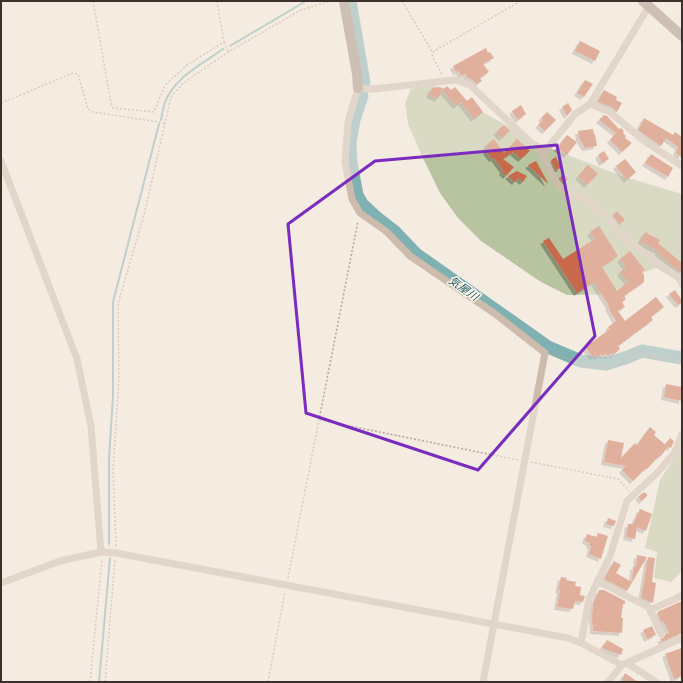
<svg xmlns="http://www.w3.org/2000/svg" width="683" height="683" font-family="Manrope,'Noto Sans JP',sans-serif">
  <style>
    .green { fill: #b8c4a0 }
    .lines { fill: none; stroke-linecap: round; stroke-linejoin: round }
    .stream { stroke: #7fb0b2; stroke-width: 2 }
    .river { stroke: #7fb0b2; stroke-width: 13 }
    .building { fill: #c8694b; filter: url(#shadow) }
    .path { stroke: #b9a596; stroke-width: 1.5; stroke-dasharray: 2 2; stroke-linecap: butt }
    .street { stroke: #cdbbac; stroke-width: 7 }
    .secondary { stroke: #a18a7d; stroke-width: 10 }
    .marked { fill: none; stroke: #7b2cbf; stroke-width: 3; stroke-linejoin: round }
    .labels { text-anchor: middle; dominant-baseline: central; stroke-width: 3; stroke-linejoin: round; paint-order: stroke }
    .water-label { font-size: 11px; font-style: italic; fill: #1f5a5e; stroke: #fbf5ee }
  </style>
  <defs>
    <filter id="shadow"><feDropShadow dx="-3" dy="3" stdDeviation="0" flood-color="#0004"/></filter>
  </defs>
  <rect width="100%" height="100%" fill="#f4ebe1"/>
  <!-- green -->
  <path class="green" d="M427,83L452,95L542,145L622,176L682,194V288L675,279L656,268L639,274L617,294L567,295L541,282L481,241L458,218L440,193L422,156L408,124L405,103L411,89Z
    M682,446V571L671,582L654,578L657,552L645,548L660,480Z"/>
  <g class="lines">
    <!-- stream -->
    <path class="stream" d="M230,46L306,1
      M161,120C162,114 163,108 165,102C175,77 202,64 223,49
      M109,544V458L113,396V302L159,124
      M99,682L110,558"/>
    <!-- river -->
    <path class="river" d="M350,1L364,82
      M362,96L354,120L350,143L351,163L357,195L362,204L377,218L395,232L416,254L548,347L581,361L606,364L628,357L642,351L682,358"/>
  </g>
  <!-- building -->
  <path class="building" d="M580,41L600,51L595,61L575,51Z
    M486,48L488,53L490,52L494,58L483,64L489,72L480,78L482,81L477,84L471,79H469L465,74L461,76L459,71L456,72L453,66Z
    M585,80L593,84L584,97L577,93Z
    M447,86L451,90L455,87L467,101L472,97L483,112L474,119L461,102L456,106L442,90Z
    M439,87L443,88L438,99L429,95L432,88Z
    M604,90L617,97L616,100L622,103L617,112L612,107L597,102Z
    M568,103L572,110L567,116L562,107Z
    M521,105L526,114L518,120L512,111Z
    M547,112L556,120L545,131L538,125L543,120L541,118Z
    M604,115L607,116L619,129L621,128L624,131L623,133L626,136L625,138L632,143L622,152L610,140L616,133L599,120Z
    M644,118L673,135L675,132L682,137V158L676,153L678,147L666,138L661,146L638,130Z
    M504,125L510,131L502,138L496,132Z
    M593,129L594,134H595L597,146L585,148L579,138L578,131Z
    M567,135L577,142L567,155L557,148Z
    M494,139L504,153L517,139L530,151L521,159L513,152L503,159L514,167L506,176L502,172L503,170L494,158L492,159L486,151L489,149L486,145Z
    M604,151L609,159L602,163L598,155Z
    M651,154L673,168L668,177L645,163Z
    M556,157L561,168L556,170L551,160Z
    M625,159L636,172L627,180L616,166Z
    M536,161L548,183H547L528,165Z
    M588,165L598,174L587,185L578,176Z
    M517,171L527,176L523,182L518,178L515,182L508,176Z
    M563,174L568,179L564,184L560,178Z
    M617,211L625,220L620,224L613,215Z
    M599,226L618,256L602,267L617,291L628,282L620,272L626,267L620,259L630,251L645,270L642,272L644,275V282L624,296L626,299L622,302L625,307L618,311L625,321L656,297L664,307L651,317L653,320L618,346L620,349L613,355L612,353L608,356L606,354L603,356L601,354L598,357L596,355L593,357L585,347L610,329L608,327L616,321L608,307L609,306L594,282L577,293L543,241L549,238L563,259L595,239L590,232Z
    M645,232L660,240L658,243L682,263V274L657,253L659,251L640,242Z
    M675,290L682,300V303L678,305L669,294Z
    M666,384L682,387V401L664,397Z
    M650,427L656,432L654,435L668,447L660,457L659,456L647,469L646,468L633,481L622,470L626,466L604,462L608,440L624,443L621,458L635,443L637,445Z
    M670,438L674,441L671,448L665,445Z
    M644,492L647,494V496L642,501L638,497Z
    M640,509L652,514L646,531L637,527L635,539L626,537L628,524H633Z
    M608,518L616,521L614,526L606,524Z
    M598,533L608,536L601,559L589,554L591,546L589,545L590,543L585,541L587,534L596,537Z
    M637,555L647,557L627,591L604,579L614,561L621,565L616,573L632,582L633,567H636Z
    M648,557L655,558L652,582L656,583L653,603L641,598Z
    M561,577L567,578L566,580L576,582L575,586L581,587L580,595L585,596L583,602L575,601L573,609L557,607L560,590H558Z
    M599,590H604L625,601V604H623L621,618H623L622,633L593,631L592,617L593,604Z
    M682,601V633L662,642L660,639L663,638L666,634L669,633L663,621L661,622L657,612Z
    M652,626L656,635L647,639L643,630Z
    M607,640L623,649L621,655L602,648Z
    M682,648V676L674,679L665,654Z
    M625,673L638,682H621Z"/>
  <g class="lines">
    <!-- path -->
    <path class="path" d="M93,1L111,103L113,108L154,112L165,85L187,65L224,42L217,1
      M402,1L433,53
      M224,42L228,51
      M442,74L432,56L434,51L521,1
      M1,103L73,73L78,74L88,109L93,112L165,123
      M551,353L589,366L605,368L642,354L682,362
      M320,420L518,460
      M531,462L618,479L629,491
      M116,546L113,470L119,377L118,304L145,211L171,97L182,84L228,52L301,10L331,1
      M288,578L358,221
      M90,682L102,559
      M105,682L115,559
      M268,682L285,592"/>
    <!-- street -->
    <path class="street" d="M590,104L610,112L643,140L682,166
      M543,154L575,114L590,104L649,6
      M1,161L77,359L91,426L101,552L116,553L568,638L581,643L622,665
      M597,581L652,609L675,599L682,595
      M1,583L60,561L101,552
      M649,608L661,634
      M581,643L589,599L610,556L627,501L658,472L675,452L682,434
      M627,663L656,682
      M483,682L545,353L494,313L410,256L387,232L360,213L352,199L345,162L348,122L358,88L373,89L455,80L470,85L543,154L553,177L562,189L586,200L609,218L621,233L638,248L679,278L682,284
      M608,682L622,665L682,638"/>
    <!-- secondary -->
    <path class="secondary" d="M344,1L357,74L358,88
      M643,1L682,36"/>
  </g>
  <!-- marked area -->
  <path d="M0 0H683V683H0ZM557,145L595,336L478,470L306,413L288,224L375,161Z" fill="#f4ebe1" fill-opacity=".55" fill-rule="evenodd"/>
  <path class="marked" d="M557,145L595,336L478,470L306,413L288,224L375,161Z"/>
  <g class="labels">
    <!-- water labels -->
    <g class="water-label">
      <text transform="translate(464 288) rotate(35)">気屋川</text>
    </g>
  </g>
  <!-- border -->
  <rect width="683" height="683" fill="none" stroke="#3b302b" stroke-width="4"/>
</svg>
